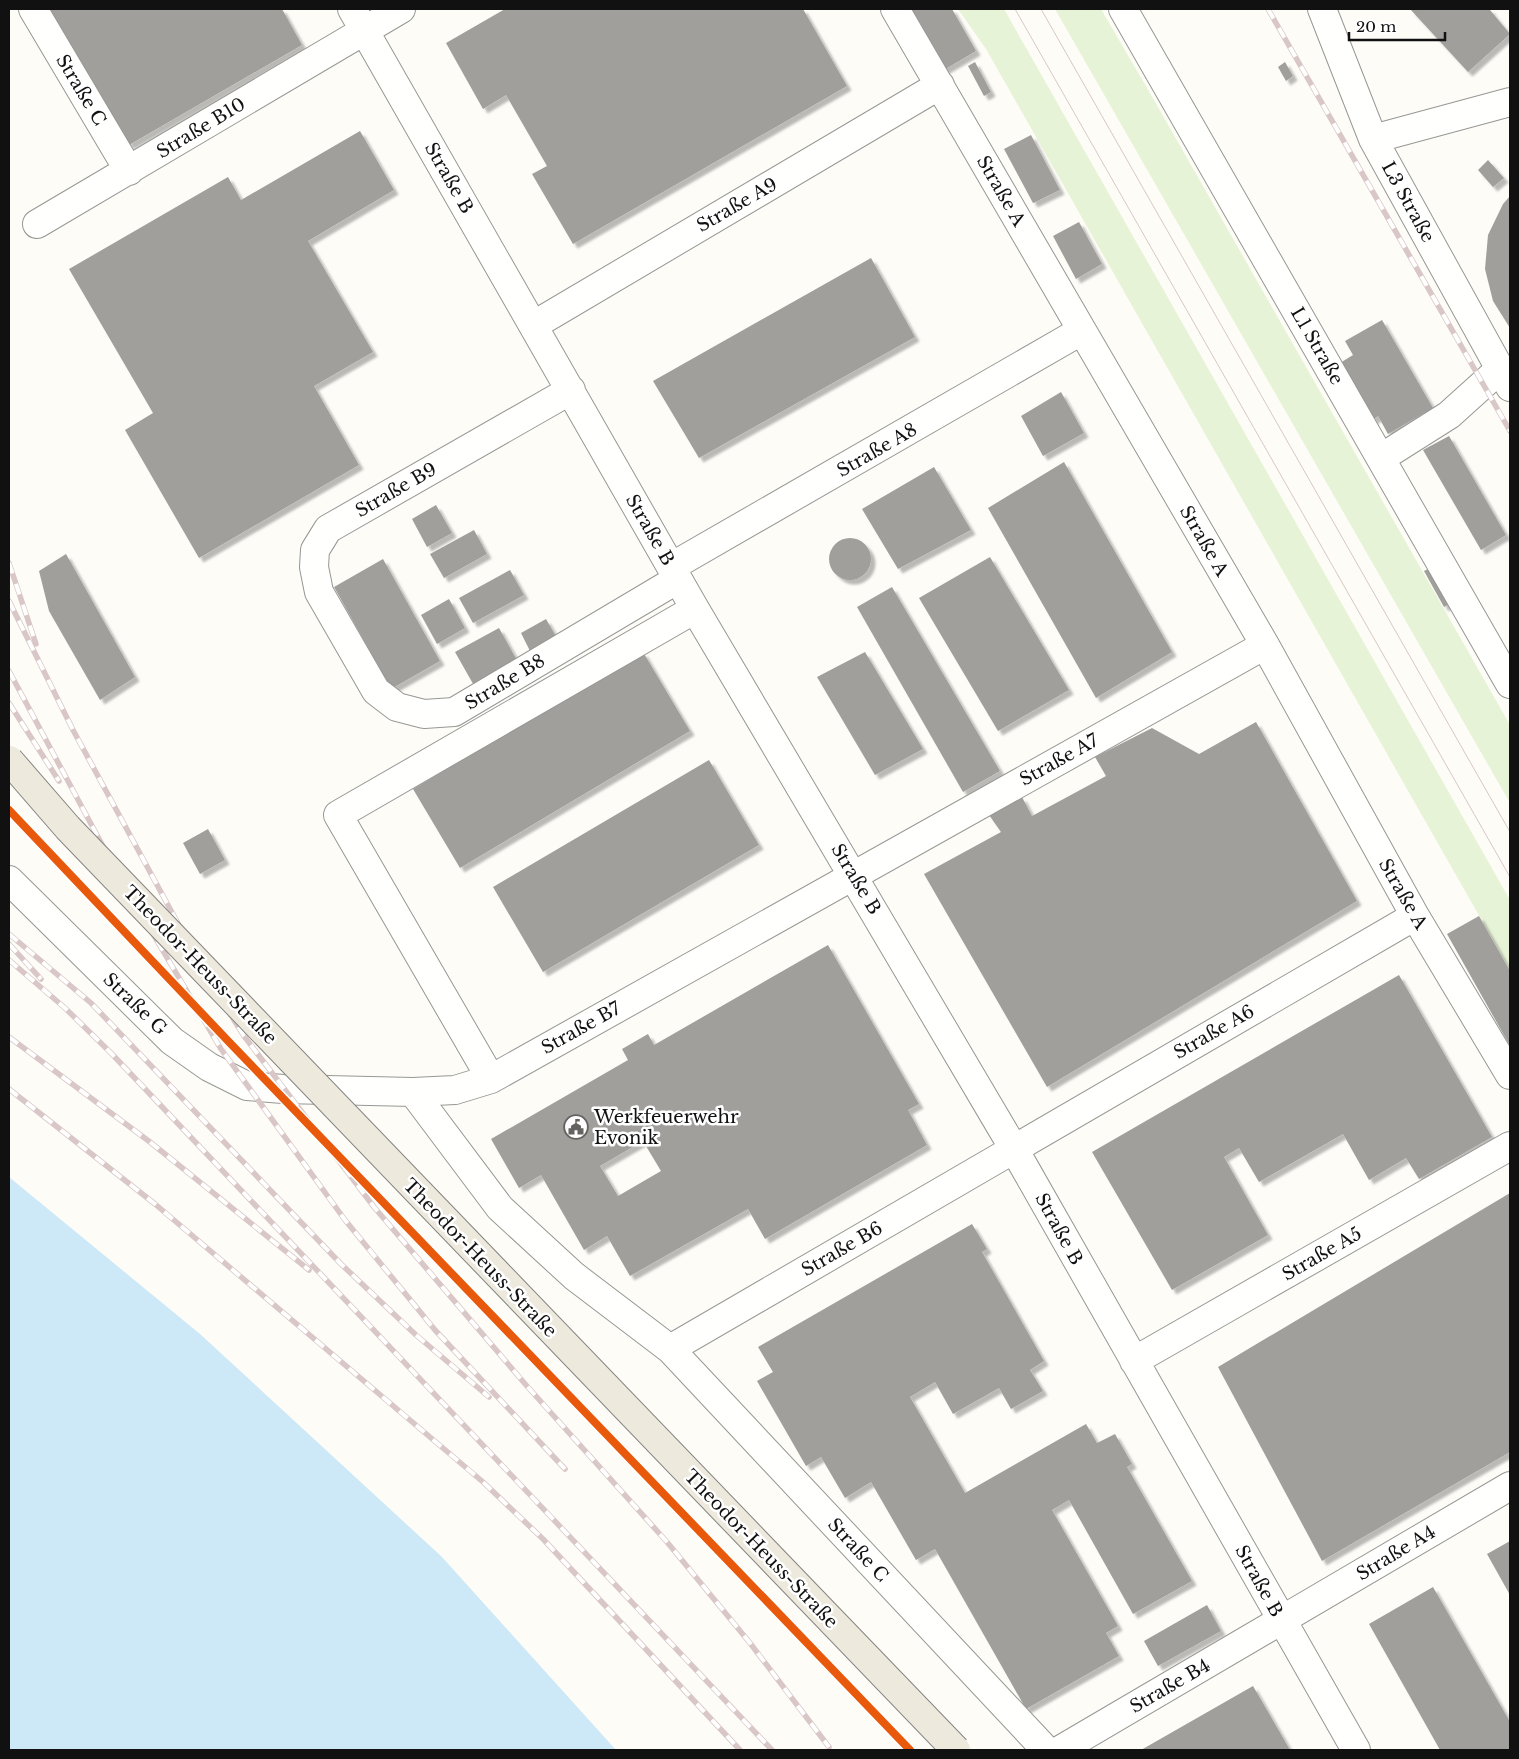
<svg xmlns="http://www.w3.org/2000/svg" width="1519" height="1759" font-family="'Libre Baskerville',serif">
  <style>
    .green { fill: #e7f3d7 }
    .water { fill: #cde8f7 }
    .building { fill: #a19f9c; fill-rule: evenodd; filter: url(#shadow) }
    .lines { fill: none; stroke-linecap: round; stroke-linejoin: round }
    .minor-casing { stroke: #979795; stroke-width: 30 }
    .minor { stroke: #fffffe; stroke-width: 28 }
    .tram { stroke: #d9c6c7; stroke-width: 1 }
    .rail-casing { stroke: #d9c6c7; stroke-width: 5.5 }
    .rail { stroke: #fff; stroke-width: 4; stroke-dasharray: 11; stroke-linecap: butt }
    .major-bridge-casing { stroke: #858482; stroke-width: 30; stroke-linecap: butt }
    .major-bridge { stroke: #ede9dc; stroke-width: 28 }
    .cycleway-casing { stroke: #fff; stroke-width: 11 }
    .cycleway { stroke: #e8590c; stroke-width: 8 }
    .labels { text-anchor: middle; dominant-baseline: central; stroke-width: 5; stroke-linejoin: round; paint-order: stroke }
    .street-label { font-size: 18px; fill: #111; stroke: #fff }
    .poi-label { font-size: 18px; fill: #111; stroke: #fff; text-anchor: start }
  </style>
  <defs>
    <filter id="shadow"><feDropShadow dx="4.5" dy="4.5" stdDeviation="1" flood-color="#0004"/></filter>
  </defs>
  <rect width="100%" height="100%" fill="#fdfcf7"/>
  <!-- green -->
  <path class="green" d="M958,9H1004L1510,900V970L986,49Z
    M1055,9H1101L1154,100L1510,725V803Z"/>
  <!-- water -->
  <path class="water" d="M9,1177L200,1334L442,1557L616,1750H9Z"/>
  <!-- building -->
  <path class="building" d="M50,9H282L302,45L129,145Z
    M505,9H803L847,86L573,244L532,174L547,166L506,95L483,109L446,43Z
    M906,9H952L976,51L942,71Z
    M1410,9H1492L1490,10L1510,34L1468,72Z
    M975,62L991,92L984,96L968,66Z
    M1285,62L1293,76L1286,81L1278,67Z
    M360,131L394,190L308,241L373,352L314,386L359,465L199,558L125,430L153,413L69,269L228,177L241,200Z
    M1031,135L1060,190L1033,203L1004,149Z
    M1488,160L1504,178L1493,187L1478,170Z
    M1510,196V328L1493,301L1485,269L1488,235L1503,204Z
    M1079,222L1102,264L1076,279L1053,236Z
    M871,258L915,337L699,458L653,381Z
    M1382,320L1433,408L1388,434L1378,416L1373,420L1340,363L1353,355L1345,341Z
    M1061,392L1084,433L1043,456L1021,416Z
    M1449,436L1506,535L1481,550L1423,450Z
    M1064,462L1172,652L1096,698L988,508Z
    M934,467L971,530L898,569L862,509Z
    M436,505L452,533L427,547L412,519Z
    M474,530L487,554L444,578L430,554Z
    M829 559a21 21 0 1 1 42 0a21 21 0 1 1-42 0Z
    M66,554L135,677L100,700L49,611L39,571Z
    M990,557L1069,690L998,731L919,598Z
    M383,559L440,661L391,689L334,587Z
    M1432,567L1452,602L1444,607L1424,571Z
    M510,570L524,595L473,623L459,598Z
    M892,587L1000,771L963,792L857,607Z
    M449,599L465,628L437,644L421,615Z
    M546,619L558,640L532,655L521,633Z
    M499,628L519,664L476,689L455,652Z
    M643,652L690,731L460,868L413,789Z
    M865,652L923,749L875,775L817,677Z
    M1256,722L1357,901L1047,1087L924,874L1001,832L989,815L1022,797L1032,816L1106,776L1095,757L1152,728L1199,754Z
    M709,760L759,845L543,972L493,887Z
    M208,829L225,860L200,874L183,843Z
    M1479,916L1510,971V1046L1447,934Z
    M828,945L919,1104L908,1110L927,1145L765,1239L748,1209L630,1276L607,1236L584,1250L541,1175L519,1188L491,1139L628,1060L622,1049L648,1034L654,1045ZM643,1141L661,1171L618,1196L600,1166Z
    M1399,975L1492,1137L1419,1179L1406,1158L1369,1180L1343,1134L1259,1182L1239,1148L1224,1157L1268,1235L1172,1290L1092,1152Z
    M1510,1193V1452L1322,1561L1218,1367Z
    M972,1224L987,1249L982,1252L1044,1361L1030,1370L1043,1391L1011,1409L999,1388L953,1414L935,1382L910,1397L965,1493L1086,1424L1097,1443L1115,1434L1132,1464L1127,1467L1192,1581L1133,1614L1069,1500L1052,1510L1118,1626L1106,1633L1119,1656L1026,1709L935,1549L916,1560L871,1482L845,1498L821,1457L806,1466L757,1381L773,1372L758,1347Z
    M1510,1541V1595L1487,1554Z
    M1433,1587L1510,1722V1750H1440L1369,1624Z
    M1207,1605L1221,1631L1158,1666L1144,1641Z
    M1253,1686L1290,1750H1141Z"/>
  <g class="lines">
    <!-- minor casing -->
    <g class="minor-casing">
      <path id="minor" d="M33,9L129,171
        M352,9L695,609L1014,1149L1356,1750
        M895,9L1265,645L1415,916L1510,1075
        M1123,9L1510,684
        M1322,9L1373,139L1510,387
        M1373,139L1510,102
        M37,224L401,9
        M534,325L940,85
        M571,390L328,529L315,550L314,567L319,592L376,691L397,707L424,714L454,712L678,579
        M1381,458L1449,415L1500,369
        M671,567L1081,331
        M9,880L172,1041L209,1067L247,1086L283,1089L413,1092L455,1090L491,1079L1265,645
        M491,1079L338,815L695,609
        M413,1092L500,1208L574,1276L670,1349L1046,1750
        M670,1349L1415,916
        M1134,1361L1510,1146
        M1060,1750L1510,1486"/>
    </g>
    <!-- minor -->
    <use href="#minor" class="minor"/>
    <!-- tram -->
    <path class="tram" d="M1015,9L1510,877
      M1041,9L1510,832"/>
    <!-- rail casing -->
    <g class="rail-casing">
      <path id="rail" d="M1268,9L1510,431
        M9,563L36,644
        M9,601L73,730L207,977L244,1036L374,1207L526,1385L667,1542L750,1643L829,1747
        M9,671L120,878L221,1049L345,1220L435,1330L565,1469
        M9,703L59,781
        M9,934L91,1003L341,1264L416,1335L489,1397
        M9,944L41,979
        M9,960L65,1008L111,1053L772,1750
        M9,1037L150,1142L309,1270
        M9,1089L155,1204L483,1482L543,1539L740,1750"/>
    </g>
    <!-- rail -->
    <use href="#rail" class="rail"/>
    <!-- major-bridge casing -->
    <g class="major-bridge-casing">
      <path id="major-bridge" d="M9,760L68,828L956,1750"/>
    </g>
    <!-- major-bridge -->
    <use href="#major-bridge" class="major-bridge"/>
    <!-- cycleway casing -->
    <g class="cycleway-casing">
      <path id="cycleway" d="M9,810L230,1043L910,1750"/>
    </g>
    <!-- cycleway -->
    <use href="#cycleway" class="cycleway"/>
  </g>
  <!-- icons -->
  <defs>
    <g id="civic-ring" transform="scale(1.25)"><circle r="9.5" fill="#fff" stroke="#646362" stroke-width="1.5"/><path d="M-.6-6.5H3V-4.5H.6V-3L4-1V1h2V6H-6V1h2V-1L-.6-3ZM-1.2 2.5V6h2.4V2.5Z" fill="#646362"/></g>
  </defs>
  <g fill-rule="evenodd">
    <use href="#civic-ring" x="576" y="1127"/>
  </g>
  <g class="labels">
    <!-- street labels -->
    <g class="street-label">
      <text transform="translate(81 90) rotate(59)">Straße C</text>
      <text transform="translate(201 128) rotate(-31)">Straße B10</text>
      <text transform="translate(449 178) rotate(60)">Straße B</text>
      <text transform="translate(1001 191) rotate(60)">Straße A</text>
      <text transform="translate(1408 202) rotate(61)">L3 Straße</text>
      <text transform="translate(737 205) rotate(-30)">Straße A9</text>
      <text transform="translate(1317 346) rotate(60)">L1 Straße</text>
      <text transform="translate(877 450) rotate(-30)">Straße A8</text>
      <text transform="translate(396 490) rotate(-30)">Straße B9</text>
      <text transform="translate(650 530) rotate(60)">Straße B</text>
      <text transform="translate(1204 541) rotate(60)">Straße A</text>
      <text transform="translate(505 682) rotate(-31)">Straße B8</text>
      <text transform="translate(1059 760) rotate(-29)">Straße A7</text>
      <text transform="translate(856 879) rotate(59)">Straße B</text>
      <text transform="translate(1403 894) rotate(60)">Straße A</text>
      <text transform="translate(200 965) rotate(46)">Theodor-Heuss-Straße</text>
      <text transform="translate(135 1004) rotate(44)">Straße G</text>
      <text transform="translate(581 1028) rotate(-29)">Straße B7</text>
      <text transform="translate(1214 1032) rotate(-30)">Straße A6</text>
      <text transform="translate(1059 1229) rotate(61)">Straße B</text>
      <text transform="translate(842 1249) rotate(-30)">Straße B6</text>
      <text transform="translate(1322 1254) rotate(-30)">Straße A5</text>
      <text transform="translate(480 1258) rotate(46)">Theodor-Heuss-Straße</text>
      <text transform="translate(761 1549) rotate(46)">Theodor-Heuss-Straße</text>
      <text transform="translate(858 1550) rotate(47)">Straße C</text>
      <text transform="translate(1396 1553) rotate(-31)">Straße A4</text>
      <text transform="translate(1259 1581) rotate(61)">Straße B</text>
      <text transform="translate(1170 1686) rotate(-30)">Straße B4</text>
    </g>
    <!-- poi labels -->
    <g class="poi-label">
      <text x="594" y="1117">Werkfeuerwehr<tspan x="594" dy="21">Evonik</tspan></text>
    </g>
  </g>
  <!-- border -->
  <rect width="1519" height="1759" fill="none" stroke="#111111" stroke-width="20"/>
  <!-- scale -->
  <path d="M1349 32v8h96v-8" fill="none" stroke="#111111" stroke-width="2.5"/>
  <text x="1356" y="32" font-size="15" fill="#111111" stroke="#ffffff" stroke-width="4" paint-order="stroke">20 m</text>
</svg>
